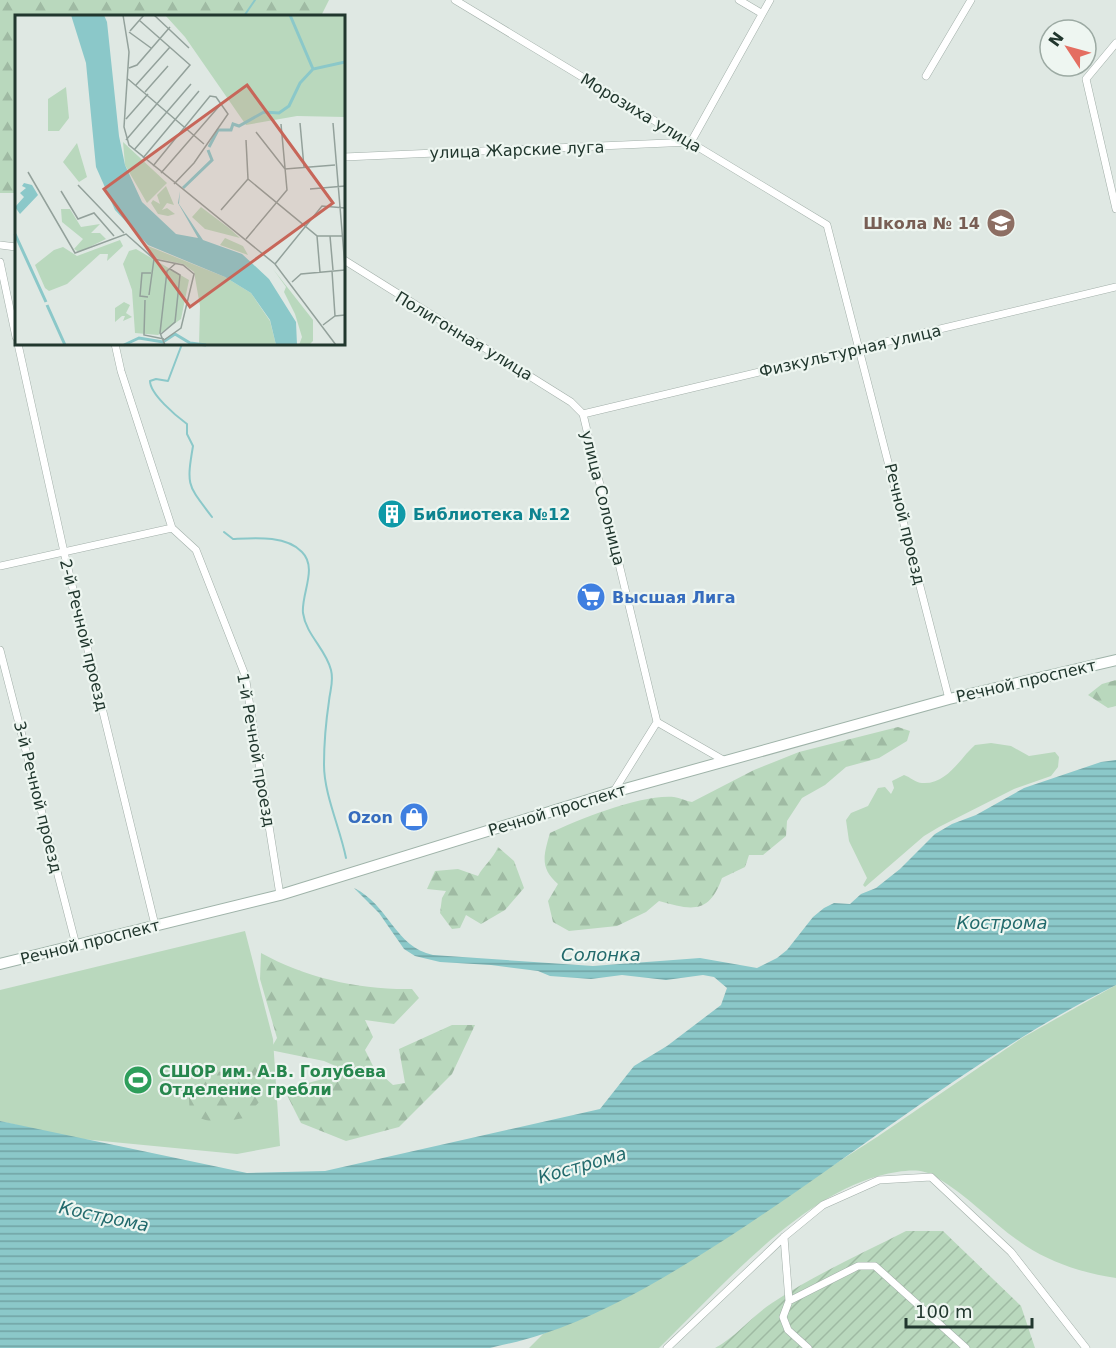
<svg xmlns="http://www.w3.org/2000/svg" width="1116" height="1348" font-family="'DejaVu Sans',sans-serif">
  <style>
    .grass { fill: #b9d8bd }
    .forest { fill: url(#forest-firs) }
    .garden { fill: url(#garden-furrows) }
    .water { fill: url(#water-rules) }
    .lines { fill: none; stroke-linecap: round; stroke-linejoin: round }
    .stream { stroke: #8bc8c9; stroke-width: 2 }
    .street-casing { stroke: #a2afa9; stroke-width: 8 }
    .secondary-casing { stroke: #9fb3a9; stroke-width: 12 }
    .street { stroke: #fff; stroke-width: 7 }
    .secondary { stroke: #fff; stroke-width: 10 }
    .labels { text-anchor: middle; dominant-baseline: central; stroke-width: 4.5; stroke-linejoin: round; paint-order: stroke }
    .street-label { font-size: 16px; fill: #21372e; stroke: #eef6f1 }
    .education-label { font-size: 16px; font-weight: bold; fill: #785e54; stroke: #eef6f1; text-anchor: end }
    .culture-label { font-size: 16px; font-weight: bold; fill: #0d838f; stroke: #eef6f1; text-anchor: start }
    .shop-label { font-size: 16px; font-weight: bold; fill: #366cbe; stroke: #eef6f1; text-anchor: start }
    .leisure-label { font-size: 16px; font-weight: bold; fill: #27864d; stroke: #eef6f1; text-anchor: start }
    .water-label { font-size: 18px; font-style: italic; fill: #226a6c; stroke: #eef6f1 }
    .inset-river { fill: none; stroke: #8bc8c9; stroke-width: 3 }
    .inset-road { fill: none; stroke: #93a19b; stroke-width: 1.5 }
    .view { fill: #c76659; fill-opacity: 0.15; stroke: #c76659; stroke-width: 3 }
    .inset-edge { fill: none; stroke: #21372e; stroke-width: 3 }
  </style>
  <defs>
    <pattern id="forest-firs" width="22" height="20" patternUnits="userSpaceOnUse" patternTransform="scale(1.5)"><rect width="22" height="20" fill="#b9d8bd"/><path d="M5 1l3.5 6h-7zM16 11l3.5 6h-7z" fill="#9fbaa3"/></pattern>
    <pattern id="garden-furrows" width="10" height="10" patternUnits="userSpaceOnUse" patternTransform="scale(1.5)"><rect width="10" height="10" fill="#b9d8bd"/><path d="M-1 1l2-2M0 10L10 0M9 11l2-2" fill="none" stroke="#9fbaa3"/></pattern>
    <pattern id="water-rules" width="6" height="5" patternUnits="userSpaceOnUse" patternTransform="scale(1.5)"><rect width="6" height="5" fill="#8bc8c9"/><path d="M0 2.5h6" fill="none" stroke="#71a3a4"/></pattern>
  </defs>
  <rect width="100%" height="100%" fill="#dfe8e3"/>
  <!-- grass -->
  <path class="grass" d="M991,743L1011,746L1029,756L1055,752L1059,757L1058,767L1051,776L1014,789L939,827L924,836L865,887L863,885L867,878L849,841L846,820L851,813L868,806L878,788L885,787L891,794L894,788L892,781L904,775C910,777 916,783 922,783C947,785 960,758 975,745Z
    M245,931L273,1039L280,1146L237,1154L71,1138L0,1121V990Z
    M1116,985V1278C1086,1274 1052,1263 1026,1246C995,1226 969,1196 936,1177C923,1169 912,1170 897,1172C808,1185 722,1287 659,1348H529L543,1334L644,1287L877,1137L1022,1038Z"/>
  <!-- forest -->
  <path class="forest" d="M0,0H329L321,16H16V193H0Z
    M1116,680V706L1108,708L1088,695L1102,684Z
    M898,727L910,731L907,741L879,758L846,767L825,785L802,798L787,821L786,836L763,855H749L745,867L722,878C709,915 691,910 659,901L646,912L617,926L569,931L553,922L548,901L558,884C539,868 544,854 550,833C579,819 642,794 674,797C680,798 686,801 692,802L754,770L799,752Z
    M498,847L514,861L524,888L505,910L481,924L466,915L460,928L452,929L440,913L442,898L446,891L427,889L435,871L458,869L478,876C484,865 493,859 498,847Z
    M261,953C306,978 360,990 412,989L419,998L394,1024L365,1020L373,1037L365,1050L374,1068L393,1085L405,1083L399,1049L452,1025H475L452,1074L399,1127L346,1141L301,1123L287,1095L308,1083L349,1072L324,1061L270,1050L277,1038L260,979Z
    M267,1063L263,1098L244,1118L215,1123L190,1115L188,1084L198,1067L231,1074Z"/>
  <!-- garden -->
  <path class="garden" d="M906,1231H943L1021,1306L1035,1348H715C737,1336 752,1316 772,1303C814,1275 861,1254 906,1231Z"/>
  <!-- water -->
  <path class="water" d="M1116,760V985C984,1050 869,1144 747,1225C683,1267 615,1310 543,1334C526,1340 507,1344 490,1348H0V1121L247,1173L325,1171L600,1109L634,1066L667,1046L721,1005L727,988L714,977L703,975L666,980L622,975L591,979L550,976L538,971L491,965L440,962L415,956L404,949L379,913L354,888C388,904 395,947 433,955L593,966L700,958L757,968L777,958L787,950L813,917L824,908L834,903L850,904L861,894L876,888L900,869L935,834L952,824L976,815L1024,788L1101,762Z"/>
  <g class="lines">
    <!-- stream -->
    <path class="stream" d="M244,16L255,0
      M182,344L168,381L156,379L150,381C150,394 176,416 187,424V434L193,446C186,487 188,485 212,517
      M224,532L233,539C254,538 286,535 302,552C318,568 301,594 303,613C306,635 326,649 331,670C334,682 330,690 329,701C326,721 324,744 324,765C324,794 340,828 346,858"/>
    <!-- street casing -->
    <g class="street-casing">
      <path id="street" d="M455,0L827,225L949,699
        M739,0L761,13
        M1116,43L1086,79L1116,209
        M926,76L971,0
        M344,157L691,142L770,0
        M0,245L16,247
        M344,260L571,402L583,414
        M0,262L16,337
        M18,344L64,552L155,925
        M115,344L121,371L172,528L196,550L245,675L280,895
        M583,414L1116,287
        M583,414L657,722
        M0,566L172,528
        M0,650L76,945
        M657,722L725,761
        M614,791L657,722
        M784,1237L789,1301L783,1317L788,1330L808,1348
        M789,1301L858,1266H875L966,1348
        M667,1348L784,1237L823,1205L879,1180L931,1177L1011,1252L1086,1348"/>
    </g>
    <!-- secondary casing -->
    <g class="secondary-casing">
      <path id="secondary" d="M0,964L280,895L614,792L949,699L1116,660"/>
    </g>
    <!-- street -->
    <use href="#street" class="street"/>
    <!-- secondary -->
    <use href="#secondary" class="secondary"/>
  </g>
  <!-- icons -->
  <defs>
    <g id="school-disc" transform="scale(1.5)"><circle r="9.5" fill="#8d6e63" stroke="#eef6f1"/><path d="M0-5L7-2L0 1L-7-2ZM-4 1L0 2.5L4 1V4Q0 6-4 4Z" fill="#fff"/></g>
    <g id="building-disc" transform="scale(1.5)"><circle r="9.5" fill="#0f9aa8" stroke="#eef6f1"/><path d="M-4-6H4V6H1V3H-1V6H-4ZM-2.5-4.3h1.7v1.8h-1.7ZM.8-4.3h1.7v1.8H.8ZM-2.5-1h1.7V.8h-1.7ZM.8-1h1.7V.8H.8Z" fill="#fff"/></g>
    <g id="supermarket-disc" transform="scale(1.5)"><circle r="9.5" fill="#3f7fe0" stroke="#eef6f1"/><path d="M-6-5.5h2.5l.6 2H6L4.5 2H-2.5L-4.4-4H-6ZM-1.5 3.2a1.3 1.3 0 1 0 .1 0ZM3 3.2a1.3 1.3 0 1 0 .1 0Z" fill="#fff"/></g>
    <g id="shop-disc" transform="scale(1.5)"><circle r="9.5" fill="#3f7fe0" stroke="#eef6f1"/><path d="M-5-2.5h2.3a2.7 3.5 0 0 1 5.4 0H5L5.5 6h-11ZM-1.5-2.5h3a1.5 2.3 0 0 0-3 0Z" fill="#fff"/></g>
    <g id="stadium-disc" transform="scale(1.5)"><circle r="9.5" fill="#2e9e5b" stroke="#eef6f1"/><path d="M0-5a6.5 5 0 1 0 0 10a6.5 5 0 1 0 0-10ZM-3.5-1.8h7v3.6h-7Z" fill="#fff"/></g>
  </defs>
  <g fill-rule="evenodd">
    <use href="#school-disc" x="1001" y="223"/>
    <use href="#building-disc" x="392" y="514"/>
    <use href="#supermarket-disc" x="591" y="597"/>
    <use href="#shop-disc" x="414" y="817"/>
    <use href="#stadium-disc" x="138" y="1080"/>
  </g>
  <g class="labels">
    <!-- street labels -->
    <g class="street-label">
      <text transform="translate(641 113) rotate(31)">Морозиха улица</text>
      <text transform="translate(517 150) rotate(-2)">улица Жарские луга</text>
      <text transform="translate(464 336) rotate(31)">Полигонная улица</text>
      <text transform="translate(850 351) rotate(-13)">Физкультурная улица</text>
      <text transform="translate(603 498) rotate(76)">улица Солоница</text>
      <text transform="translate(905 524) rotate(76)">Речной проезд</text>
      <text transform="translate(84 635) rotate(76)">2-й Речной проезд</text>
      <text transform="translate(1026 681) rotate(-13)">Речной проспект</text>
      <text transform="translate(256 750) rotate(80)">1-й Речной проезд</text>
      <text transform="translate(38 797) rotate(76)">3-й Речной проезд</text>
      <text transform="translate(557 810) rotate(-17)">Речной проспект</text>
      <text transform="translate(90 942) rotate(-14)">Речной проспект</text>
    </g>
    <!-- education labels -->
    <g class="education-label">
      <text x="980" y="223">Школа № 14</text>
    </g>
    <!-- culture labels -->
    <g class="culture-label">
      <text x="413" y="514">Библиотека №12</text>
    </g>
    <!-- shop labels -->
    <g class="shop-label">
      <text x="612" y="597">Высшая Лига</text>
      <text x="393" y="817" text-anchor="end">Ozon</text>
    </g>
    <!-- leisure labels -->
    <g class="leisure-label">
      <text x="159" y="1071">СШОР им. А.В. Голубева<tspan x="159" dy="18">Отделение гребли</tspan></text>
    </g>
    <!-- water labels -->
    <g class="water-label">
      <text x="1002" y="922">Кострома</text>
      <text x="601" y="954">Солонка</text>
      <text transform="translate(582 1165) rotate(-16)">Кострома</text>
      <text transform="translate(104 1216) rotate(12)">Кострома</text>
    </g>
  </g>
  <!-- overview -->
  <g transform="translate(15 15)">
    <rect width="330" height="330" fill="#dfe8e3"/>
    <path d="M108,127L152,168L132,188L110,150ZM210,223L228,231L233,240L205,230ZM128,229L210,262L236,278L255,306L261,330H184L185,291L179,257L168,249L139,243ZM109,287L115,290L111,298L117,302L108,306L110,301H107L100,307V293Z" fill="#b9d8bd"/>
    <path d="M150,0H330V102L282,101L231,110L170,22ZM151,171L159,190L152,188L147,195L152,193L160,199L153,201L143,199L136,188L138,185L145,189L142,180ZM186,192L214,213L225,223L190,214L177,202ZM46,194H55L66,212L85,209L76,218H85L91,224L64,237L59,234L68,224L47,207ZM258,254L298,305V326L294,330H284L287,322L280,299L269,277L271,272Z" fill="#b9d8bd"/>
    <path d="M51,72L54,103L44,116H33V84ZM62,128L72,162L64,167L48,147ZM105,225L108,231L92,246L93,239H85L52,269L34,276L30,273L20,250L39,235L48,232L62,241Z" fill="#b9d8bd"/>
    <path d="M121,234L174,265L166,304L143,320L120,318L117,275L108,249L114,236Z" fill="#b9d8bd"/>
    <path d="M56,0H89L92,7L104,121L110,150L127,187L161,219L183,223L163,188L165,176L164,189L188,225L227,239L254,264L281,307L282,330H261L255,305L236,278L210,262L133,230L100,195L81,152L71,48ZM9,168L17,170L23,180L5,199L0,192L9,182L5,178L11,173L7,171Z" fill="#8bc8c9"/>
    <path class="inset-river" d="M275,0L298,54M194,132L203,115H216L218,109L224,111L249,97L264,98L274,91L285,68L298,54L330,47M168,173L197,145L193,135M0,219L31,287M32,290L50,330M109,330L124,323L148,327L160,319L175,328L191,330"/>
    <path class="inset-road" d="M108,0L114,37L109,112L114,130L260,249L321,330M139,0L174,33M115,16L129,0M114,17L136,33M114,53L122,50L155,12M113,64L189,129M121,70L155,32M130,77L153,51M111,104L133,79M285,108L289,152M318,108L330,252M241,117L270,154L320,150M111,125L175,50L124,5M231,125L233,164M119,135L176,69M128,143L184,76M138,151L195,81L201,82L213,99L179,148L159,169M13,157L60,238L111,219L139,244L168,250L179,259L166,313L149,325M146,158L206,89M233,164L302,221L305,257M63,170L109,218M295,174L330,171M46,176L63,204L79,198L99,221M206,195L233,164M302,221H327M315,221L318,255M231,224L272,175L266,109M260,249L307,191L330,193M317,256L320,301M277,267L286,259L330,255M134,280L139,244M133,282L125,281L127,258H136M130,285L129,320L149,324M308,310L320,301L330,300M146,319L160,307L165,260L155,254M150,330L145,318L152,256L161,248"/>
    <path class="view" d="M232,70L318,188L175,292L89,174Z"/>
    <rect width="330" height="330" class="inset-edge"/>
  </g>
  <!-- north arrow -->
  <g transform="translate(1068 48) rotate(306)"><circle r="28" fill="#eef6f1" stroke="#9caaa3" stroke-width="1.5"/>
  <path d="M0-4.5L10 22L0 15L-10 22Z" fill="#e46e61"/>
  <text y="-9" font-size="16" font-weight="bold" text-anchor="middle" fill="#21372e">N</text>
  </g>
  <!-- scale -->
  <path d="M906 1318v9h126v-9" fill="none" stroke="#21372e" stroke-width="3"/>
  <text x="915" y="1318" font-size="18" fill="#21372e" stroke="#eef6f1" stroke-width="4.5" paint-order="stroke">100 m</text>
</svg>
